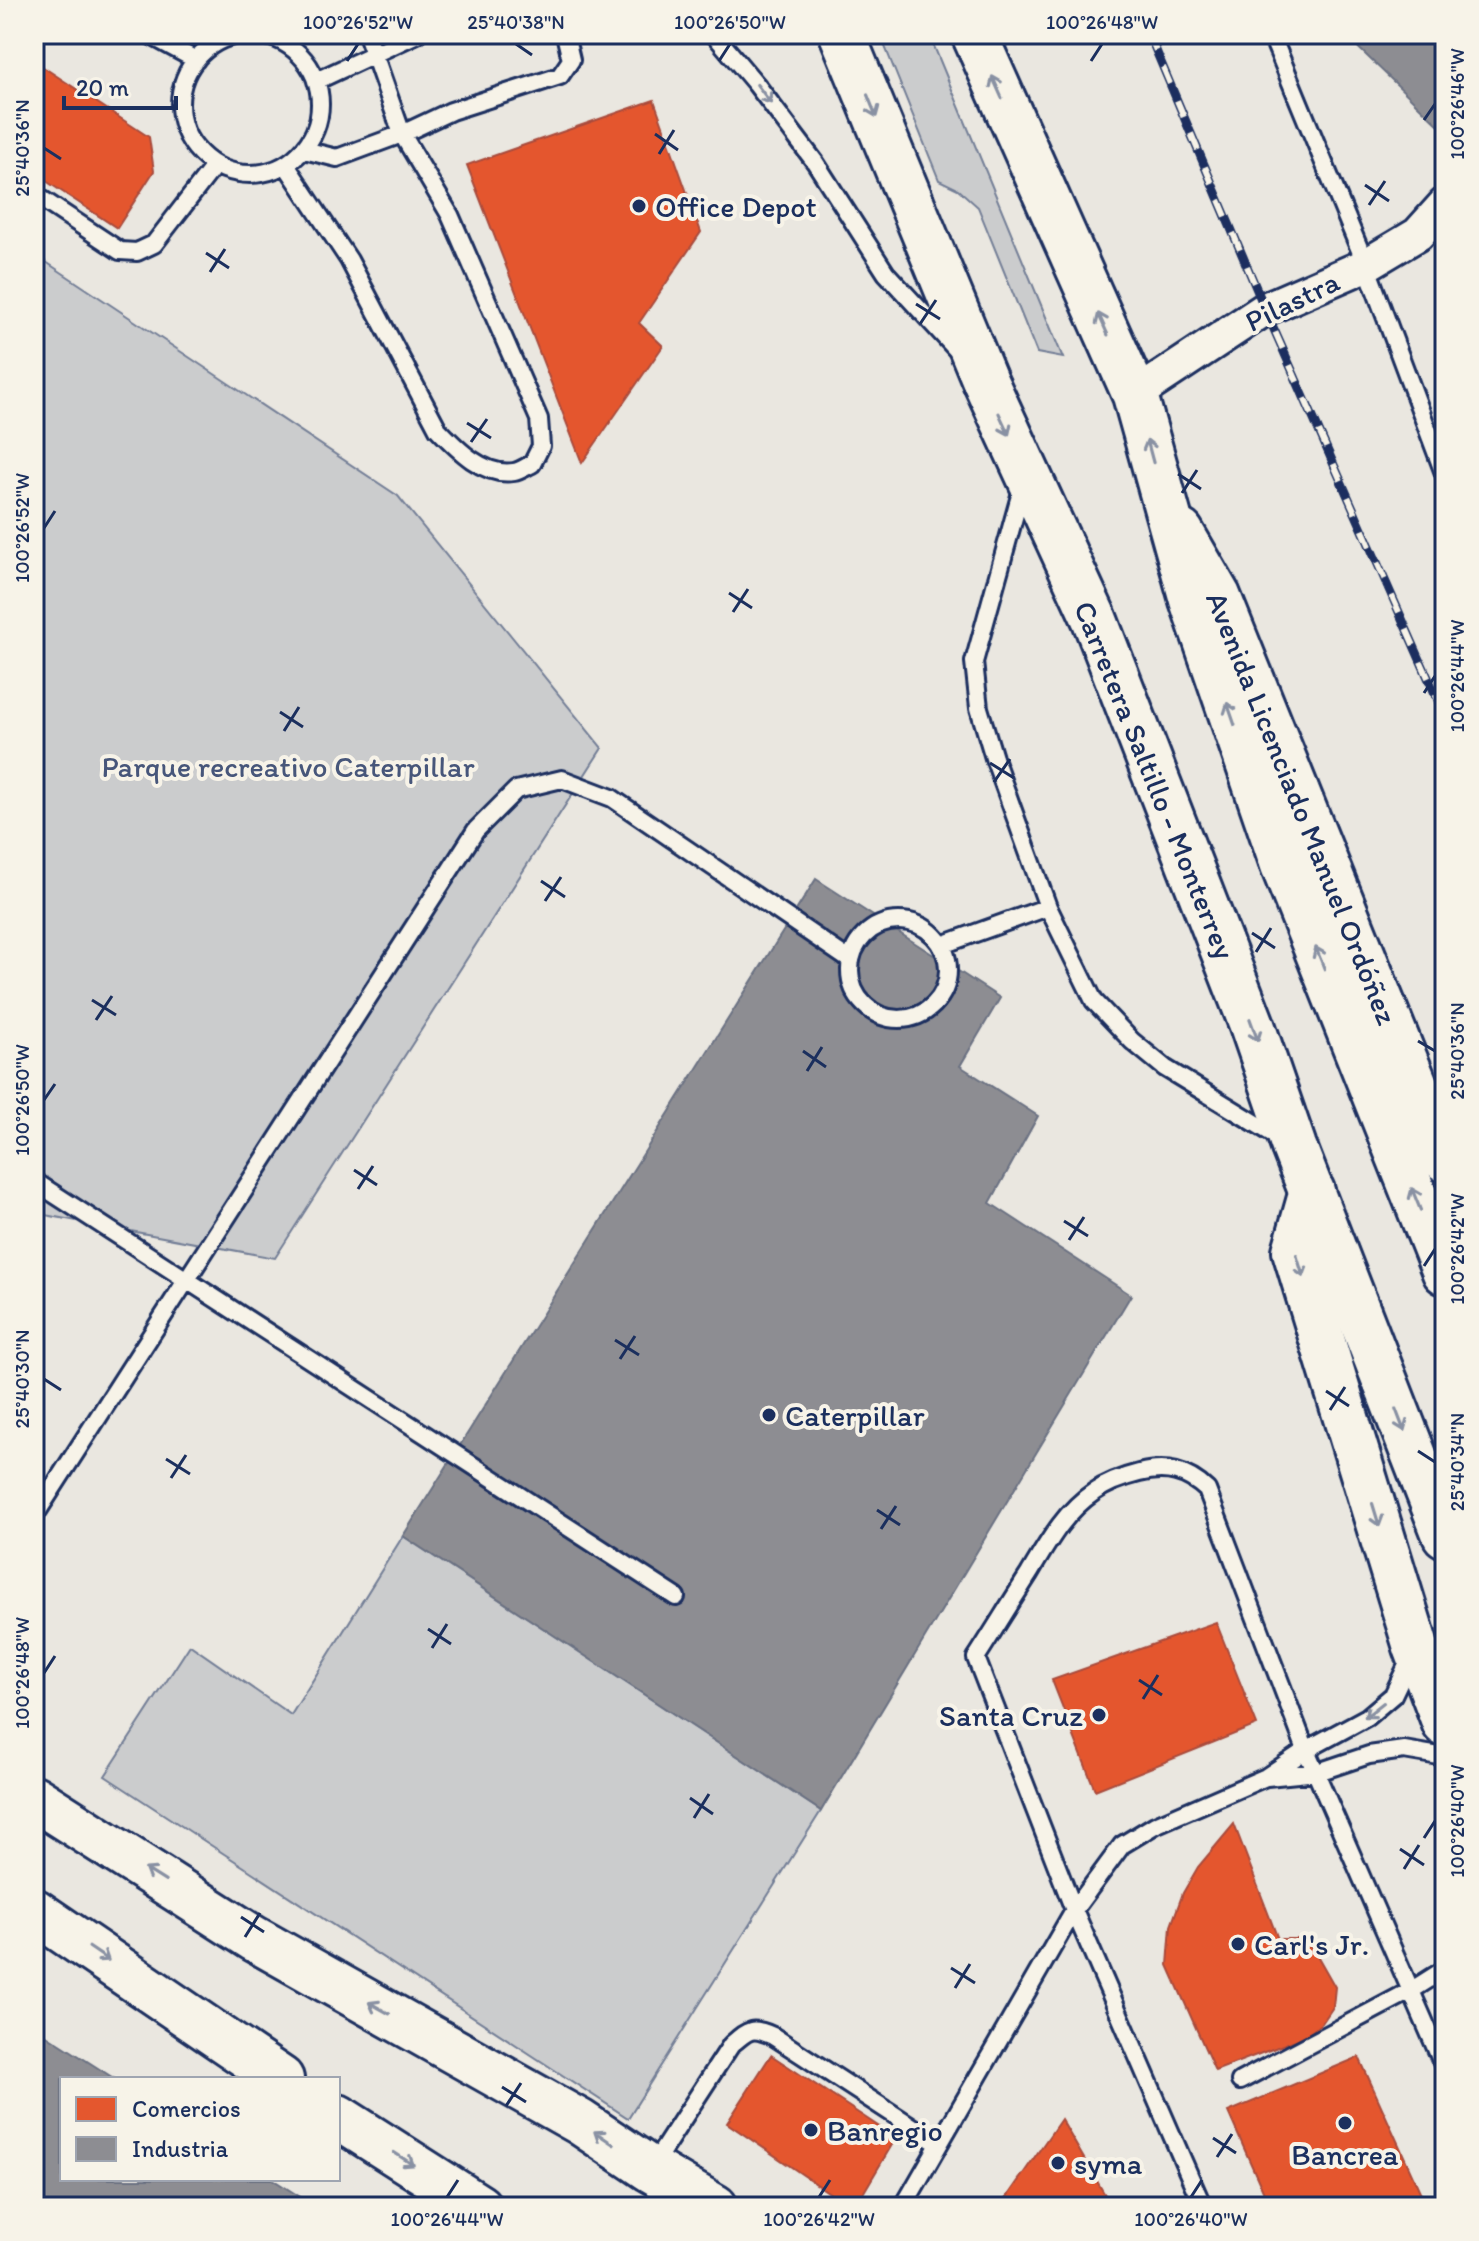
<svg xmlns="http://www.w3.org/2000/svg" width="1479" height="2241" font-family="Itim,sans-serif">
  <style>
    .green { fill: #cbcccd; stroke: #737e96; stroke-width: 2 }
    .shops { fill: #e4572e; stroke: #a84b3c; stroke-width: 2 }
    .industry { fill: #8d8d92; stroke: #6b7182; stroke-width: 2 }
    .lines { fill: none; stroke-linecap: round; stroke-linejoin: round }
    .lane-casing { stroke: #1b2f5e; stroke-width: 22 }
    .street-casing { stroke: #1b2f5e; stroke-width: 38 }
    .secondary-casing { stroke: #1b2f5e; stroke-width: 50 }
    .primary-casing { stroke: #1b2f5e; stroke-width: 50 }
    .lane { stroke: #f7f3e8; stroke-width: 16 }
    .street { stroke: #f7f3e8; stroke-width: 32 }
    .secondary { stroke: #f7f3e8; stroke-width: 44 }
    .primary { stroke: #f7f3e8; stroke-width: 44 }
    .rail-casing { stroke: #1b2f5e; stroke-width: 9 }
    .rail { stroke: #f7f3e8; stroke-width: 6; stroke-dasharray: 18; stroke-linecap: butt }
    .oneway { stroke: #8991a3 }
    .ticks { fill: none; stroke: #1b2f5e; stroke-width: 3 }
    .poi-dot { fill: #1b2f5e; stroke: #f7f3e8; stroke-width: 3 }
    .labels { text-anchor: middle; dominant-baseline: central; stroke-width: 8; stroke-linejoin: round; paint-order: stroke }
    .poi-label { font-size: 30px; fill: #1b2f5e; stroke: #f7f3e8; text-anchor: start }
    .street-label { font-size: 30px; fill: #1b2f5e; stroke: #f7f3e8 }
    .park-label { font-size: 30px; fill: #47567a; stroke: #f7f3e8 }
    .neatline { fill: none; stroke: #1b2f5e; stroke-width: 3 }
    .ticks-label { font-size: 20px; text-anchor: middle; fill: #1b2f5e }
  </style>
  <rect width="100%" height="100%" fill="#eae7e0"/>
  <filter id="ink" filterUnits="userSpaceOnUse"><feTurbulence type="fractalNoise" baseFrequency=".0125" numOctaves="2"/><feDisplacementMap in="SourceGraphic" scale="16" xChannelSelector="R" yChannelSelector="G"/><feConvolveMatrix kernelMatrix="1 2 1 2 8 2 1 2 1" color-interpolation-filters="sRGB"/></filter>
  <g filter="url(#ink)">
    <!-- green -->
    <path class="green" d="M880,34H929L1063,358L1037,353L978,207L958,189L939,180Z
      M34,254L398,496L602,748L275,1258L34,1213Z
      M403,1536L821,1811L628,2118L105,1776L190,1645L291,1715Z"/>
    <!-- shops -->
    <path class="shops" d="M34,61L149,137L154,171L117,228L34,173Z
      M654,100L701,232L639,323L663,346L582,463L467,165Z
      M1216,1622L1257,1725L1095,1790L1052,1680Z
      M1234,1824L1278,1939H1297L1314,1950L1335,1987L1333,2007L1322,2023L1306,2036L1215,2071L1168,1965L1171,1926L1183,1893L1198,1867Z
      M771,2055L896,2138L855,2207H850L727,2123Z
      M1359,2057L1427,2207H1270L1228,2112Z
      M1061,2119L1112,2207H1000Z"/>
    <!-- industry -->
    <path class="industry" d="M1344,34H1445V131Z
      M816,879L1000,998L960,1066L1038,1116L990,1203L1131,1295L821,1811L403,1536Z
      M34,2027L115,2079H62V2179H272L316,2207H34Z"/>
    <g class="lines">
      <!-- lane casing -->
      <g class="lane-casing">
        <path id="lane" d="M148,34L196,60
          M714,34L756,84L815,162L886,273L956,349
          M1271,34L1366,265L1445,476
          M180 104a70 70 0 1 1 140 0a70 70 0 1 1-140 0Z
          M316,81L417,34
          M304,150L337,158L402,134L367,34
          M286,165L349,260L438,429C457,449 484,477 514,472C520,471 527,466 532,464L541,446L539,419L450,215L402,134L451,111L560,76L571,60L565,34
          M34,194L120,251L137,252L154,244L215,165
          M1023,485L974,662L979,708L994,758L1048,907L1094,1001L1132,1041L1165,1068L1283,1140
          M850 970a49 49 0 1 1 98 0a49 49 0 1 1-98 0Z
          M942,945L1048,907
          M34,1181L676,1597
          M34,1517L476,830L516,790L562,779L612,798L851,961
          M1267,1777L1318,1772L1369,1755L1404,1750L1445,1757
          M1240,2081L1412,1990L1445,1969
          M651,2168L731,2045C748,2030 751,2026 773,2036L939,2144
          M903,2207L1074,1910L1122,1845L1155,1825L1266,1777L1306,1750L1367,1717L1393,1695L1412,1655
          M1203,2207L1074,1910L976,1658C994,1630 1011,1602 1029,1574C1047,1544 1064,1512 1094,1492C1108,1482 1123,1477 1139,1473C1166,1466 1187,1471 1207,1490L1306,1750L1445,2069"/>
      </g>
      <!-- street casing -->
      <g class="street-casing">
        <path id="street" d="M1135,395L1265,309L1366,265L1418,234L1445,204"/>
      </g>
      <!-- secondary casing -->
      <g class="secondary-casing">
        <path id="secondary" d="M1181,532L1218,596L1445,1159
          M1312,1191L1295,1251L1416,1647L1445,1724
          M34,1798L253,1938L580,2122L650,2169L715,2207
          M34,1911L281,2079
          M338,2117L479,2207"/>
      </g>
      <!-- primary casing -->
      <g class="primary-casing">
        <path id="primary" d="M842,34L985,381L1094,618L1252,1025L1294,1147L1445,1535
          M974,34L1135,395L1192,600L1283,865L1445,1272"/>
      </g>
      <!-- lane -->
      <use href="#lane" class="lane"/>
      <!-- street -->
      <use href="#street" class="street"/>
      <!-- secondary -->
      <use href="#secondary" class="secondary"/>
      <!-- primary -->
      <use href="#primary" class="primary"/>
      <!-- rail casing -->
      <g class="rail-casing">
        <path id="rail" d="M1149,34L1265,309L1445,716"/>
      </g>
      <!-- rail -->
      <use href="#rail" class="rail"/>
    </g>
    <!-- one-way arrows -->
    <defs><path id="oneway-shaft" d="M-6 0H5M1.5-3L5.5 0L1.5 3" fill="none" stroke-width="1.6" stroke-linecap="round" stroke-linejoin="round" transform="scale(2)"/></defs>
    <g class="oneway">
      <use href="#oneway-shaft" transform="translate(997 87) rotate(-114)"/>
      <use href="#oneway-shaft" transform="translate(764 94) rotate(53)"/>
      <use href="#oneway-shaft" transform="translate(872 106) rotate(68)"/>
      <use href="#oneway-shaft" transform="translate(1103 324) rotate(-114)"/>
      <use href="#oneway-shaft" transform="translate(1004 424) rotate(65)"/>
      <use href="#oneway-shaft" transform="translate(1150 451) rotate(-105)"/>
      <use href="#oneway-shaft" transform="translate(1231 714) rotate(-109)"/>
      <use href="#oneway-shaft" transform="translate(1320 958) rotate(-112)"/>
      <use href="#oneway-shaft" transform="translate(1254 1030) rotate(70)"/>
      <use href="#oneway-shaft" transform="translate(1416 1199) rotate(-112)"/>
      <use href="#oneway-shaft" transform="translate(1300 1266) rotate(73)"/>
      <use href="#oneway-shaft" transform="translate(1400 1420) rotate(69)"/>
      <use href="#oneway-shaft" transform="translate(1376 1515) rotate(73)"/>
      <use href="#oneway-shaft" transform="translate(1374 1710) rotate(142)"/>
      <use href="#oneway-shaft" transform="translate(155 1875) rotate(-148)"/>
      <use href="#oneway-shaft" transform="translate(99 1954) rotate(34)"/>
      <use href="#oneway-shaft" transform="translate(379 2008) rotate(-151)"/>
      <use href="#oneway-shaft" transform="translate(604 2138) rotate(-146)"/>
      <use href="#oneway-shaft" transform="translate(404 2159) rotate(33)"/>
    </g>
  </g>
  <!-- ticks -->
  <path class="ticks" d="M516,44L532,55M347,61L358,44M719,61L730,44M1091,61L1102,44M1424,120L1435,104M655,134L678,150M44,148L61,159M659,154L674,130M1365,185L1389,201M1369,205L1385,181M206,253L229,268M210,272L225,249M916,304L940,319M920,324L936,300M467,423L491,438M471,442L487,419M1178,474L1201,489M1182,493L1197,470M44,528L55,511M729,593L752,608M733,612L748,589M1424,693L1435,676M280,712L303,727M284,731L299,707M990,763L1014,778M994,782L1010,759M541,881L565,897M545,901L561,877M1252,933L1275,948M1256,952L1271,928M92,1000L116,1015M96,1020L112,996M1418,1041L1435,1051M803,1051L826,1067M807,1071L822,1047M44,1100L55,1084M354,1170L377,1185M358,1189L373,1166M1064,1221L1088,1236M1069,1240L1084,1217M1424,1266L1435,1249M615,1340L639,1355M620,1359L635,1336M44,1379L61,1390M1326,1391L1349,1406M1330,1410L1345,1387M1418,1451L1435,1462M166,1459L190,1474M171,1478L186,1455M877,1510L900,1525M881,1529L896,1506M428,1629L451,1644M432,1648L447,1624M44,1673L55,1656M1139,1680L1162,1695M1143,1699L1158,1675M690,1798L713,1814M694,1818L709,1794M1424,1838L1435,1821M1400,1849L1424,1865M1404,1869L1419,1845M241,1917L264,1932M245,1937L260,1913M951,1968L975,1983M955,1988L970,1964M502,2087L526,2102M506,2106L521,2083M1213,2138L1236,2153M1217,2157L1232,2134M447,2197L458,2180M819,2197L830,2180M1191,2197L1202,2180"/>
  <!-- markers -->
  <g class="poi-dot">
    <circle cx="639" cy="206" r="8"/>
    <circle cx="769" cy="1415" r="8"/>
    <circle cx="1099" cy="1715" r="8"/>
    <circle cx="1238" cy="1944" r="8"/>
    <circle cx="1345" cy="2123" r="8"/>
    <circle cx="811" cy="2130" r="8"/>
    <circle cx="1058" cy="2163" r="8"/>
  </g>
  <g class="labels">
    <!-- poi labels -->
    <g class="poi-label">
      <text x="655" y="206">Office Depot</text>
      <text x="785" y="1415">Caterpillar</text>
      <text x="1083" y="1715" text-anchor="end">Santa Cruz</text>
      <text x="1254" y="1944">Carl's Jr.</text>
      <text x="827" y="2130">Banregio</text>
      <text x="1345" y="2154" text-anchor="middle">Bancrea</text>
      <text x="1074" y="2163">syma</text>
    </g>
    <!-- street labels -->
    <g class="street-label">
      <text transform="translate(1292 301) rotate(-26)">Pilastra</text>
      <text transform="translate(1155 780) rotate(68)">Carretera Saltillo - Monterrey</text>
      <text transform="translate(1302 808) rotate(68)">Avenida Licenciado Manuel Ordóñez</text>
    </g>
    <!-- park labels -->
    <g class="park-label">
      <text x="288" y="766">Parque recreativo Caterpillar</text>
    </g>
  </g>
  <!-- margin -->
  <rect width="1479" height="2241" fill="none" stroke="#f7f3e8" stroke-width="88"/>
  <!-- legend -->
  <rect x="60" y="2077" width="280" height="104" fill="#f7f3e8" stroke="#9fa5b1" stroke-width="2"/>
  <rect x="76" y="2097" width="40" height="24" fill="#e4572e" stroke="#9fa5b1" stroke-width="2"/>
  <text x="132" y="2117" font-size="24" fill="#1b2f5e">Comercios</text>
  <rect x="76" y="2137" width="40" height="24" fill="#8d8d92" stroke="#9fa5b1" stroke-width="2"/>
  <text x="132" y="2157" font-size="24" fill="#1b2f5e">Industria</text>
  <!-- scale -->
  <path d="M64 96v12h112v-12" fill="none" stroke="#1b2f5e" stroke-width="4"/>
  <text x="76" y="96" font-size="24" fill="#1b2f5e" stroke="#f7f3e8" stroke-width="6" paint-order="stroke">20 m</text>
  <rect x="44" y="44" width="1391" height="2153" class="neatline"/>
  <g class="ticks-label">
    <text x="358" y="29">100°26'52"W</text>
    <text x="516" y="29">25°40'38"N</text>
    <text x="730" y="29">100°26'50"W</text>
    <text x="1102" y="29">100°26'48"W</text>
    <text transform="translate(1457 104) rotate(-90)" y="7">100°26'46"W</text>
    <text transform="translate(22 148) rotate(-90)" y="7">25°40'36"N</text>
    <text transform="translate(22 528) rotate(-90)" y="7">100°26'52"W</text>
    <text transform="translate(1457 676) rotate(-90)" y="7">100°26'44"W</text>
    <text transform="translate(1457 1051) rotate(-90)" y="7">25°40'36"N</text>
    <text transform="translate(22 1100) rotate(-90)" y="7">100°26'50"W</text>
    <text transform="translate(1457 1249) rotate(-90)" y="7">100°26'42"W</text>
    <text transform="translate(22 1379) rotate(-90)" y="7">25°40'30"N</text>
    <text transform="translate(1457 1462) rotate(-90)" y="7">25°40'34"N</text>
    <text transform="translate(22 1673) rotate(-90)" y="7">100°26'48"W</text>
    <text transform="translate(1457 1821) rotate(-90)" y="7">100°26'40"W</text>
    <text x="447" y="2226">100°26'44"W</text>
    <text x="819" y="2226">100°26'42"W</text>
    <text x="1191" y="2226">100°26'40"W</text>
  </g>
</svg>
